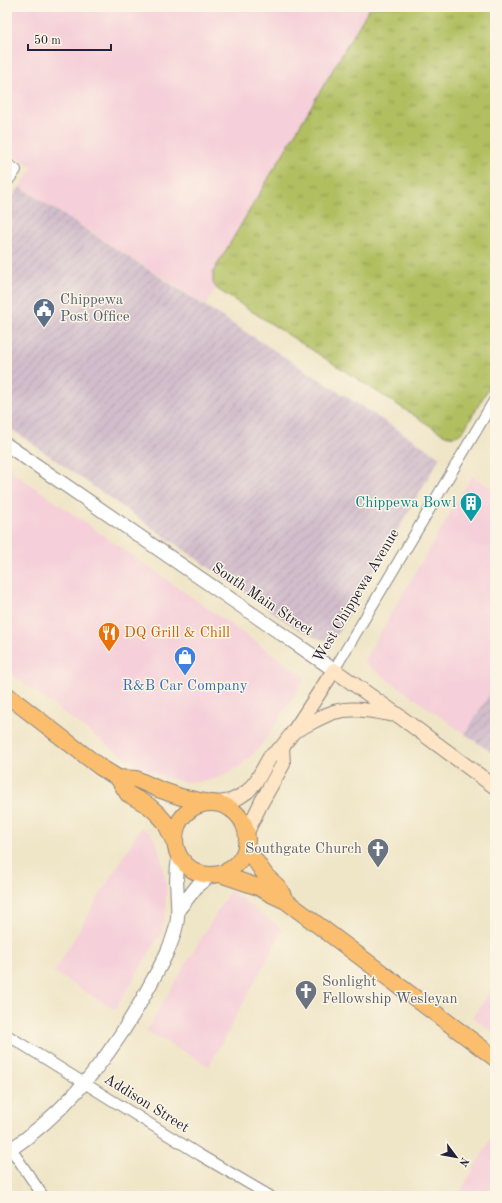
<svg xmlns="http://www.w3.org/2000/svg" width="502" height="1203" font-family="'Old Standard TT',serif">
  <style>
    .built { fill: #f5cfd9 }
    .industrial { fill: url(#industrial-furrows) }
    .grass { fill: url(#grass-tufts); stroke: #6a704e }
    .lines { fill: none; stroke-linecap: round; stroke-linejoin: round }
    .minor-casing { stroke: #888481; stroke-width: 12 }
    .tertiary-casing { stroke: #888481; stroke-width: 15 }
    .secondary-casing { stroke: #888481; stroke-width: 16 }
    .primary-casing { stroke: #888481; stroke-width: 18 }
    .minor { stroke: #fff; stroke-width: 10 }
    .tertiary { stroke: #fff; stroke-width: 13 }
    .secondary { stroke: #fde5c5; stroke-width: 14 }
    .primary { stroke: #fbbe6e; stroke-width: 16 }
    .labels { text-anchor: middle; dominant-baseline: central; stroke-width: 3; stroke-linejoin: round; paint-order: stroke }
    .service-label { font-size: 15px; fill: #4e5e75; stroke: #fcf5e5; text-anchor: start }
    .culture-label { font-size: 15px; fill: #0d838f; stroke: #fcf5e5; text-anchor: end }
    .street-label { font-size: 15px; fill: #22223b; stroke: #fcf5e5 }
    .food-label { font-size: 15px; fill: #c56008; stroke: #fcf5e5; text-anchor: start }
    .shop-label { font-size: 15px; fill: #366cbe; stroke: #fcf5e5 }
    .worship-label { font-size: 15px; fill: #5b616d; stroke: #fcf5e5; text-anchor: end }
  </style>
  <defs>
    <pattern id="industrial-furrows" width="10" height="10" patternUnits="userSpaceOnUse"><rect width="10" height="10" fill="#d1bdcb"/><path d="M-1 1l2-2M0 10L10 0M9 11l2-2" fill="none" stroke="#b3a2af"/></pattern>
    <pattern id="grass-tufts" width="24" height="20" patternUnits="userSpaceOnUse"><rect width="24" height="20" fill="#b1bf61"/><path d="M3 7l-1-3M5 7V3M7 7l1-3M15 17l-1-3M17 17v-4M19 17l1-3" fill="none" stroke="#909b51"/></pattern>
  </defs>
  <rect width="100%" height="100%" fill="#fcf5e5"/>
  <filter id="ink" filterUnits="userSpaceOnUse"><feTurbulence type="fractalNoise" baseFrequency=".025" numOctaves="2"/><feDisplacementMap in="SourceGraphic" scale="8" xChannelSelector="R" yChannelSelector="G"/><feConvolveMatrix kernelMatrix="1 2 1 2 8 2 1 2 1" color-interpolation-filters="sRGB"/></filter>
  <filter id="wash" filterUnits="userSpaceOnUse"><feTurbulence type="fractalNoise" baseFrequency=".012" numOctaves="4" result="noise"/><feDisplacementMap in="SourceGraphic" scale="16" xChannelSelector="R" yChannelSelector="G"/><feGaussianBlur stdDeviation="0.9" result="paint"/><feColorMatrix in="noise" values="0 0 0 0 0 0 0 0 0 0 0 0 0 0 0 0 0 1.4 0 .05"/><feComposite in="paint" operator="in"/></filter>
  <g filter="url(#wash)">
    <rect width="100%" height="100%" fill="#efe5c7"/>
    <!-- built -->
    <path class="built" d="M7,7H383L206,305L20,187L33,168L7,150Z
      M7,468L304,676V680L266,739L254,753L240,766L223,776L211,780L197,782L181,781L166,777L148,770L130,761L107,745L7,671Z
      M472,476L495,490V685L465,734L363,662Z
      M141,827L151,834L157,845L162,862L166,887V910L162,931L115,1010L54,972Z
      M231,891L283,930L209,1066L146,1031L229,892Z
      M495,984V1034L473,1017Z
      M495,1132V1196H458Z"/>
    <!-- industrial -->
    <path class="industrial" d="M20,187L440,457L338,633L332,639L325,640L317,638L297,629L7,426V205Z
      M495,685V755L465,734Z"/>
    <!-- grass -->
    <path class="grass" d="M370,7H495V377L464,430C458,437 452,438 443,434L217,289L213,283V272Z"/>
  </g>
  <g filter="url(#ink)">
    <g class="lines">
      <!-- minor casing -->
      <g class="minor-casing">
        <path id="minor" d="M7,164L16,170L7,182
          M334,670L495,399
          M7,1035L200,1155L270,1196
          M11,1149L43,1196"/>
      </g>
      <!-- tertiary casing -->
      <g class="tertiary-casing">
        <path id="tertiary" d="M7,445L334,670
          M179,909L198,885L211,875
          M7,1152C70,1110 116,1050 151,983C162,963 173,944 177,922C179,910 177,900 177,889C176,877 177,866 179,855"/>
      </g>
      <!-- secondary casing -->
      <g class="secondary-casing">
        <path id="secondary" d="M294,731C307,725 320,717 334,712C354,706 376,712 396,715
          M219,803L231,801L239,797L248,791L257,780L270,757L282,747L294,731L334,670L399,716L495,787
          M246,834L261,803L283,764L282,747"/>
      </g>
      <!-- primary casing -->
      <g class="primary-casing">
        <path id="primary" d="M7,695L100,767L118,778L136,779L158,789L181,797L210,803
          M118,778L128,794L149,806L158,814L165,822L174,841
          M175 839a36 36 0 1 1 72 0a36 36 0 1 1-72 0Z
          M246,845L255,860L266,876L279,888L285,900
          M220,874L258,887L273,895L286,901L495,1058"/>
      </g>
      <!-- minor -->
      <use href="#minor" class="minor"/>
      <!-- tertiary -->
      <use href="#tertiary" class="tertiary"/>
      <!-- secondary -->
      <use href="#secondary" class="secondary"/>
      <!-- primary -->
      <use href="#primary" class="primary"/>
    </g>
  </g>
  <!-- icons -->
  <defs>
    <g id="civic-pin" transform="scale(1.15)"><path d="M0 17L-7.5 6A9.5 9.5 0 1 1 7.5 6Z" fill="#5c6f8a" stroke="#fcf5e5"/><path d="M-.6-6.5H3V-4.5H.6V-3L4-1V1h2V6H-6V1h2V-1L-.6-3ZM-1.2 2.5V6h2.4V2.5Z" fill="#fff"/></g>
    <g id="building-pin" transform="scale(1.15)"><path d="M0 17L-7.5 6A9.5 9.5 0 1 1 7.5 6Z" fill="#0f9aa8" stroke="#fcf5e5"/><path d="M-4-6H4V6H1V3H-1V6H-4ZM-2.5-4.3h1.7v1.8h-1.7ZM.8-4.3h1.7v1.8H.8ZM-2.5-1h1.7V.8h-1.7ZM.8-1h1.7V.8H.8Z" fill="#fff"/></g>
    <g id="restaurant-pin" transform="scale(1.15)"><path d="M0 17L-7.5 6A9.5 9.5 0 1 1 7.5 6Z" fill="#e8710a" stroke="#fcf5e5"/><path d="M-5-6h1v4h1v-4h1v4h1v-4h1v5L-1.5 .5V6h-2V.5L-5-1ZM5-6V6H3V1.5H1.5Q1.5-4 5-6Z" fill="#fff"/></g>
    <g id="shop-pin" transform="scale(1.15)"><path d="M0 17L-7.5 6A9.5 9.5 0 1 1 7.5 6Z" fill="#3f7fe0" stroke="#fcf5e5"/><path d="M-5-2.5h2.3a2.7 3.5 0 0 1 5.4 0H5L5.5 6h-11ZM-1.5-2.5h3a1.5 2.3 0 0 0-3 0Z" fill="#fff"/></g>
    <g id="church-pin" transform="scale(1.15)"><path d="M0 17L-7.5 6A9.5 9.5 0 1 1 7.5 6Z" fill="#6b7280" stroke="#fcf5e5"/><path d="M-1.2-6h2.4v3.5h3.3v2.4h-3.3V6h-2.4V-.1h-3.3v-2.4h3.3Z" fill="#fff"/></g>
  </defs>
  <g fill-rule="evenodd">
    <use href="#civic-pin" x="44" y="309"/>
    <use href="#building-pin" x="471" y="503"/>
    <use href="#restaurant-pin" x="109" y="633"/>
    <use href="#shop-pin" x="185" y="657"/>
    <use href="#church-pin" x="378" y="849"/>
    <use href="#church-pin" x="306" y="991"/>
  </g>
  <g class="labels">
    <!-- service labels -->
    <g class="service-label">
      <text x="60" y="300">Chippewa<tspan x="60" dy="17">Post Office</tspan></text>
    </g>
    <!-- culture labels -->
    <g class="culture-label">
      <text x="456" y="503">Chippewa Bowl</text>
    </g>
    <!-- street labels -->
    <g class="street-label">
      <text transform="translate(357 596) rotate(-59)">West Chippewa Avenue</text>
      <text transform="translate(262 600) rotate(34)">South Main Street</text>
      <text transform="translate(146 1104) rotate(32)">Addison Street</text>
    </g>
    <!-- food labels -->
    <g class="food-label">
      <text x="124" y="633">DQ Grill &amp; Chill</text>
    </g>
    <!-- shop labels -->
    <g class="shop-label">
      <text x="185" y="686">R&amp;B Car Company</text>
    </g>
    <!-- worship labels -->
    <g class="worship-label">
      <text x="362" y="849">Southgate Church</text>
      <text x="322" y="982" text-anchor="start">Sonlight<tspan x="322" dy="17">Fellowship Wesleyan</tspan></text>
    </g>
  </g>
  <!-- margin -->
  <rect width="502" height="1203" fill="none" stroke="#fcf5e5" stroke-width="24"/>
  <!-- north arrow -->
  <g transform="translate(456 1157) rotate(122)" stroke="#fcf5e5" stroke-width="3" paint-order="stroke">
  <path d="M0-3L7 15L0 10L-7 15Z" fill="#22223b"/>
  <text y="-6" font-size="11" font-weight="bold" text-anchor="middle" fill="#22223b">N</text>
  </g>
  <!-- scale -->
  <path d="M28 44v6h83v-6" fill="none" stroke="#22223b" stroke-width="2"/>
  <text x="34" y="44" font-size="12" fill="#22223b" stroke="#fcf5e5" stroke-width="3" paint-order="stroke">50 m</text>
</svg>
